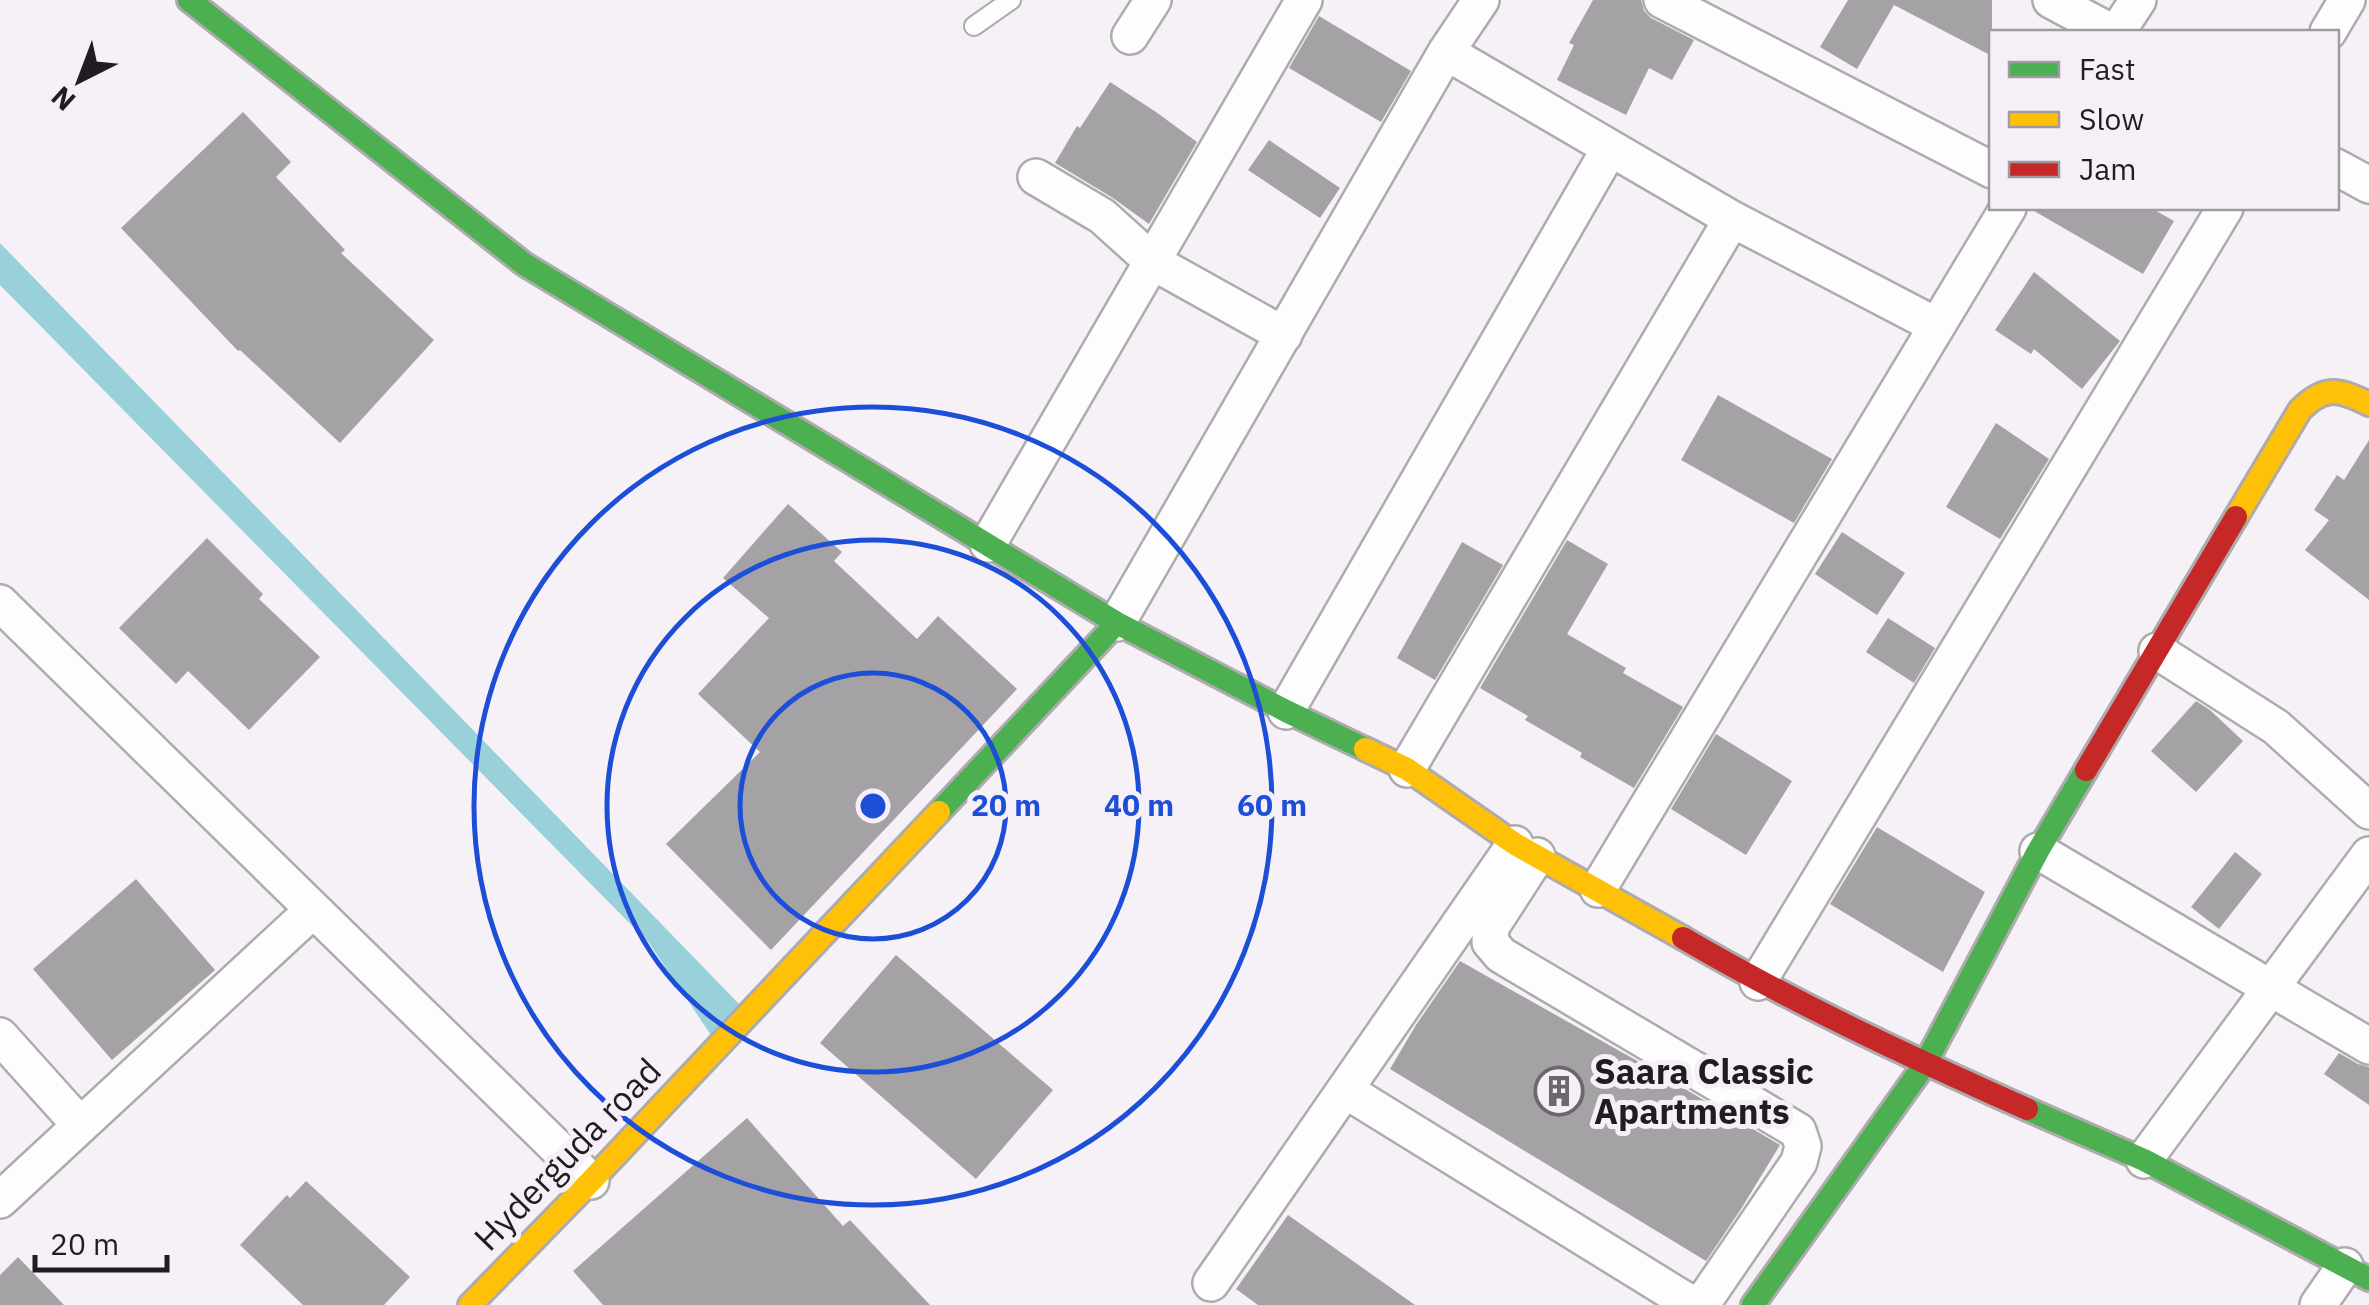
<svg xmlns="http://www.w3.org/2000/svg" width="2369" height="1305" font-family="'IBM Plex Sans',sans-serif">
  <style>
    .water { fill: #99d1db }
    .building { fill: #a5a2a5 }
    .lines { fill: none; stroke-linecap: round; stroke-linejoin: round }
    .lane-casing { stroke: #aeabae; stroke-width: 22 }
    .street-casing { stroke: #aeabae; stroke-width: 40 }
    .fast-casing { stroke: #aeabae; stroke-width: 28 }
    .slow-casing { stroke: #aeabae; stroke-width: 28 }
    .jam-casing { stroke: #aeabae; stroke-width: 28 }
    .lane { stroke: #fefdfe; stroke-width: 18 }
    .street { stroke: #fefdfe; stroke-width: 35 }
    .fast { stroke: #4caf50; stroke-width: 22 }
    .slow { stroke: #ffc107; stroke-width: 22 }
    .jam { stroke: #c62828; stroke-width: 22 }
    .ring { fill: none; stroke: #1d4ed8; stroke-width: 5 }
    .labels { text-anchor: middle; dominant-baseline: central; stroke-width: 10; stroke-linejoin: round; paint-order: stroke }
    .poi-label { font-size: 35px; font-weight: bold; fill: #201d20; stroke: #f6eff8; text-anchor: start }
    .street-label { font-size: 35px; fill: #201d20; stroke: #f6eff8 }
    .centre { fill: #1d4ed8; stroke: #f6eff8; stroke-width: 5 }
    .ring-label { font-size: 30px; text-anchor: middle; font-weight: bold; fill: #1d4ed8; stroke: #f6eff8; stroke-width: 10; stroke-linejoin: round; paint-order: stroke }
  </style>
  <rect width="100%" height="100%" fill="#f5f1f6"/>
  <!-- water -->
  <path class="water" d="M0,243L742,1007L715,1041L649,943L0,285Z"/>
  <!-- building -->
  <path class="building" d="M1593,0H1641L1644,11L1651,18L1694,40L1672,80L1649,68L1626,115L1557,80L1574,45L1569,43Z
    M1848,0H1992V56L1894,5L1857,69L1820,47Z
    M1319,16L1411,71L1381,122L1289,68Z
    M1110,82L1156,112L1197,142L1149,224L1113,198L1055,163L1077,126L1080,128Z
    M243,112L291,162L276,177L345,250L341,253L434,340L340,443L240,350L238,351L121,228Z
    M1269,140L1340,188L1320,218L1248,170Z
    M2029,208H2151L2174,221L2143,274Z
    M2034,272L2120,341L2082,389L2034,349L2031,354L1995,330Z
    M1718,395L1832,459L1794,523L1681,460Z
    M1996,423L2049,459L2000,539L1946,507Z
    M2369,440V600L2305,550L2329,520L2314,510L2337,475L2344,480Z
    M788,504L842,552L834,561L917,639L938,616L1017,689L771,950L666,844L760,752L698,694L769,618L723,578Z
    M1842,532L1905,573L1877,615L1815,574Z
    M207,538L263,594L259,599L320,657L249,730L188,671L176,684L119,628Z
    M1567,540L1608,564L1567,634L1626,668L1623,673L1683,707L1634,788L1580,757L1582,753L1525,720L1528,716L1480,688Z
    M1462,542L1503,565L1435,680L1397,658Z
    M1888,618L1935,648L1914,683L1866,652Z
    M2196,701L2210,710L2243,741L2196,792L2151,751Z
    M1716,734L1792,781L1746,855L1671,809Z
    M1877,827L1985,892L1943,972L1830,904Z
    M2235,852L2262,874L2219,929L2191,907Z
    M136,879L215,970L112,1060L33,969Z
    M896,955L1053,1090L976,1179L820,1043Z
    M1460,961L1641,1063L1780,1145L1741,1209L1706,1261L1390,1069L1416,1025Z
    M2339,1053L2358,1064L2369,1067V1105L2324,1074Z
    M747,1118L843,1226L850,1220L930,1305H603L573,1271Z
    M306,1181L410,1277L384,1305H303L240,1245L287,1195L290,1198Z
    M1288,1215L1415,1305H1258L1236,1289Z
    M18,1257L64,1305H0V1275Z"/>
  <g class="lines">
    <!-- lane casing -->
    <g class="lane-casing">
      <path id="lane" d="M974,26L1011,0"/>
    </g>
    <!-- street casing -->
    <g class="street-casing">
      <path id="street" d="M1662,0L1992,170
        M2051,0L2111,32
        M2117,32L2138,0
        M2328,32L2347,0
        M1130,36L1153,0
        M1446,52L1732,219L1937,326
        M2336,167L2369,185
        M1036,177L1102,216L1153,262L1284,335
        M988,544L1304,0
        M0,603L591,1181
        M1117,623L1446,52L1481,0
        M2157,651L2276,727L2369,811
        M1286,711L1610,148
        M1407,769L1732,219
        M2038,851L2369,1046
        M1598,889L2008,208
        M1758,982L2225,208
        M0,1036L80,1125
        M1345,1090L1688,1302H1700L1708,1295L1799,1162L1803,1146L1798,1131L1501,955L1490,942L1491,927L1537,856
        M2144,1160L2369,855
        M0,1200L313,910
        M1211,1283L1515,844
        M2318,1305L2345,1266"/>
    </g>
    <!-- fast casing -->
    <g class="fast-casing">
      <path id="fast" d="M189,0L524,264L1117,623L1286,711L1365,749
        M939,812L1117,623
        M2027,1109L2144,1160L2369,1279
        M1753,1305L1925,1064L2038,851L2086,770"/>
    </g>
    <!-- slow casing -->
    <g class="slow-casing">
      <path id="slow" d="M2236,517L2300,410C2325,385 2339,389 2369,404
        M1365,749L1407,769L1515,844L1683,938
        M470,1305L591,1181L939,812"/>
    </g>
    <!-- jam casing -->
    <g class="jam-casing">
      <path id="jam" d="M2086,770L2236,517
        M1683,938C1794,1003 1910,1057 2027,1109"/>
    </g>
    <!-- lane -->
    <use href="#lane" class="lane"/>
    <!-- street -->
    <use href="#street" class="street"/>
    <!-- fast -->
    <use href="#fast" class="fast"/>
    <!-- slow -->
    <use href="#slow" class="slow"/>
    <!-- jam -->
    <use href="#jam" class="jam"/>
  </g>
  <!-- distance rings -->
  <g class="ring">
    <circle cx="873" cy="806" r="133"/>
    <circle cx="873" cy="806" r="266"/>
    <circle cx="873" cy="806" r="399"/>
  </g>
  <!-- icons -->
  <defs>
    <g id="building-ring" transform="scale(2.5)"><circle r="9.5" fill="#f6eff8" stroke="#6b676b" stroke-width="1.5"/><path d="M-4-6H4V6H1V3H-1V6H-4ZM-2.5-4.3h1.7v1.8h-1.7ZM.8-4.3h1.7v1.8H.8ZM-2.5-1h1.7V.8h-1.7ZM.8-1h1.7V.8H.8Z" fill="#6b676b"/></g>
  </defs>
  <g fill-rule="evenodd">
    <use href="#building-ring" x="1559" y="1091"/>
  </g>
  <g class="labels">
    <!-- poi labels -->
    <g class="poi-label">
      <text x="1594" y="1071">Saara Classic<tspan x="1594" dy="40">Apartments</tspan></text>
    </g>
    <!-- street labels -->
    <g class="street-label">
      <text transform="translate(567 1154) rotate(-46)">Hyderguda road</text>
    </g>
  </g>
  <circle cx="873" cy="806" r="15" class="centre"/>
  <g class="ring-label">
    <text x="1006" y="816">20 m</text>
    <text x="1139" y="816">40 m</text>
    <text x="1272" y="816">60 m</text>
  </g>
  <!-- legend -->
  <rect x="1989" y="30" width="350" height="180" fill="#f6eff8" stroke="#a09ba2" stroke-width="2.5"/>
  <rect x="2009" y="62" width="50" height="15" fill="#4caf50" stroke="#a09ba2" stroke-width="2.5"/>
  <text x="2079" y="80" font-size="30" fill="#201d20">Fast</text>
  <rect x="2009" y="112" width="50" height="15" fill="#ffc107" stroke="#a09ba2" stroke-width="2.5"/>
  <text x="2079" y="130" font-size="30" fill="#201d20">Slow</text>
  <rect x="2009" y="162" width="50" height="15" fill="#c62828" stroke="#a09ba2" stroke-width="2.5"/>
  <text x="2079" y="180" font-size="30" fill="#201d20">Jam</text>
  <!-- north arrow -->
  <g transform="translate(80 80) rotate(222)" stroke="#f6eff8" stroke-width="8" paint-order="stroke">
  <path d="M0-8L18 38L0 25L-18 38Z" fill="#201d20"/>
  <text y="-15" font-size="28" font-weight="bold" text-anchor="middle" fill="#201d20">N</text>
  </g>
  <!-- scale -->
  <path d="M35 1255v15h132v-15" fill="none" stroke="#201d20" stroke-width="5"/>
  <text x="50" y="1255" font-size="30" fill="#201d20" stroke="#f6eff8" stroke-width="8" paint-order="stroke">20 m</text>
</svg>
